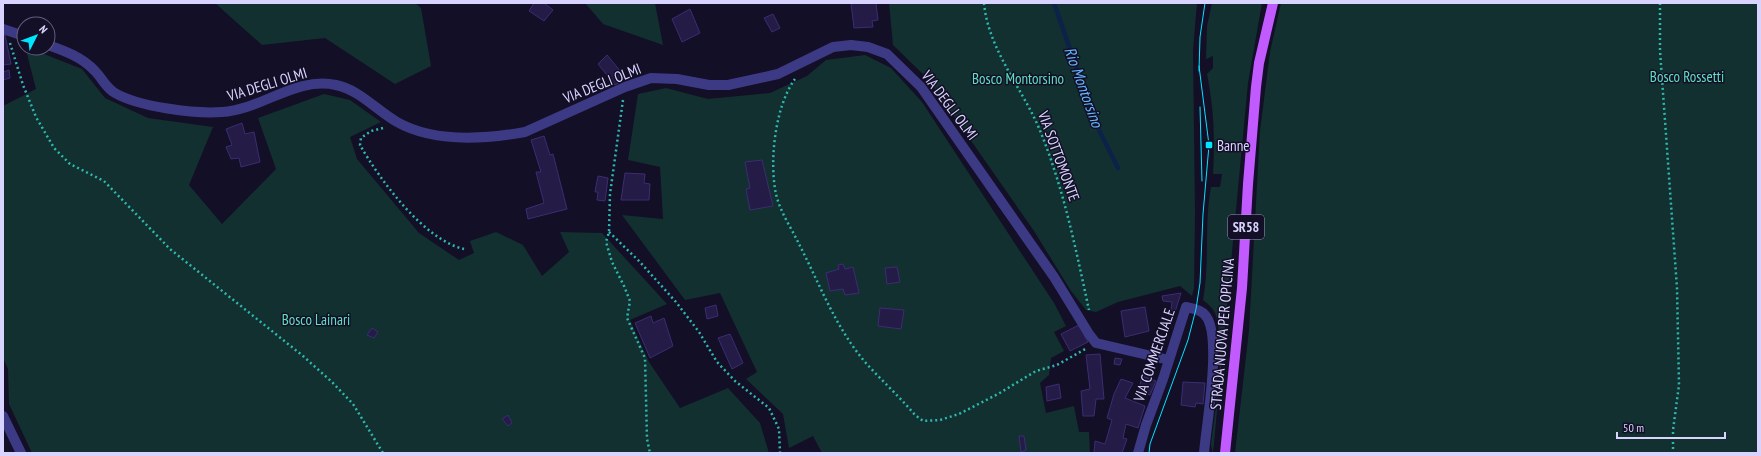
<svg xmlns="http://www.w3.org/2000/svg" width="1761" height="456" font-family="'PT Sans Narrow',sans-serif">
  <style>
    .green { fill: #12302f }
    .lines { fill: none; stroke-linecap: round; stroke-linejoin: round }
    .stream { stroke: #0c2248; stroke-width: 4.5 }
    .building { fill: #241b47; stroke: #3b2d73 }
    .path { stroke: #2fb8b0; stroke-width: 2.5; stroke-dasharray: 2 3; stroke-linecap: butt }
    .minor { stroke: #3d3a85; stroke-width: 10 }
    .major { stroke: #c25bff; stroke-width: 10 }
    .tram { stroke: #00e5ff; stroke-width: 1 }
    .poi-dot { fill: #00e5ff; stroke: #130f26; stroke-width: 1.5 }
    .labels { text-anchor: middle; dominant-baseline: central; stroke-width: 3; stroke-linejoin: round; paint-order: stroke }
    .shield { fill: #130f26; stroke: #9e99be; stroke-width: 1 }
    .shield-label { font-size: 14px; font-weight: bold; fill: #d9d4ff }
    .park-label { font-size: 15px; fill: #5fe0c0; stroke: #130f26 }
    .street-label { font-size: 15px; fill: #d9d4ff; stroke: #130f26 }
    .poi-label { font-size: 15px; fill: #d9d4ff; stroke: #130f26; text-anchor: start }
    .water-label { font-size: 16px; font-style: italic; fill: #62b6ff; stroke: #130f26 }
  </style>
  <rect width="100%" height="100%" fill="#130f26"/>
  <!-- green -->
  <path class="green" d="M215,3H415L421,8L431,66L395,84L325,38L262,45Z
    M585,3H655L663,45L603,24Z
    M889,3H1197L1193,50L1195,213L1194,288L1192,296L1180,286L1118,302L1096,312L1086,310L1071,291L1034,231L928,79L893,45Z
    M1212,3H1262L1248,83L1213,453L1211,445C1215,411 1227,344 1215,313C1213,308 1207,303 1203,300C1210,262 1204,224 1211,187H1220L1222,174H1213C1215,137 1214,110 1207,74L1213,68V56L1206,59L1207,26Z
    M1281,3H1758V453H1235L1249,330L1260,131L1270,52Z
    M39,52L82,69L105,98L148,118L213,127L189,185L222,224L276,169L258,118L324,94L350,100L381,122L350,137L357,159L419,233L459,260L474,253L470,241L496,232L523,245L542,276L569,252L560,232L602,233L667,304L630,320L649,362L680,408L728,388L760,423L769,453H32L9,404L8,369L3,358V106L36,89L27,54Z
    M865,55L891,68L922,102L1054,303L1066,326L1054,332L1064,351L1051,358L1049,375L1040,383L1046,413L1074,406L1079,432H1089L1090,453H822L813,436L789,448L783,414L746,379L757,372L720,293L685,300L622,215L663,219L660,167L628,160L638,94L666,88L708,99L770,93L807,76L826,60Z"/>
  <g class="lines">
    <!-- stream -->
    <path class="stream" d="M1054,3L1096,124L1118,168"/>
  </g>
  <!-- building -->
  <path class="building" d="M534,3H544L553,10L544,21L529,11Z
    M851,3H876L878,20L872,21L873,27L854,28Z
    M690,9L700,33L682,42L672,19Z
    M773,14L780,28L772,32L764,18Z
    M3,35H5L11,64L3,65Z
    M607,55L626,78L615,85L598,64Z
    M9,70L10,78L3,80V72Z
    M242,123L245,134L254,132L260,162L241,167L239,158L231,159L226,147L232,145L226,129Z
    M544,136L550,155L553,154L567,209L528,219L526,209L544,203L536,172H541L531,140Z
    M762,160L773,206L750,210L746,189L750,188L745,162Z
    M625,173L645,174L644,183L650,184L649,200H621Z
    M598,176L608,178L605,201L597,200L598,192H595Z
    M843,264L845,269L853,267L859,293L845,295L843,289L830,291L826,273L839,269L838,265Z
    M897,267L900,282L887,284L885,268Z
    M1181,293L1175,312L1171,310L1172,302L1163,301L1162,296Z
    M716,305L718,316L707,319L705,308Z
    M1145,307L1149,331L1125,337L1121,311Z
    M880,308L904,310L901,329L878,326Z
    M651,316L653,323L664,318L673,346L650,358L635,323Z
    M1079,325L1088,342L1070,351L1061,334Z
    M372,328L378,332L374,338L367,335Z
    M730,334L743,363L732,369L718,338Z
    M1100,354L1104,399H1096L1094,416H1083L1081,391L1090,389L1086,355Z
    M1115,358L1122,359L1120,365L1114,364Z
    M1142,376L1156,381L1150,395L1139,390Z
    M1121,379L1133,383L1125,398L1145,406L1138,428L1126,424L1123,438L1127,439L1122,453H1094L1095,441L1105,444L1112,420L1107,418L1114,394Z
    M1183,382L1205,383L1203,404L1196,403L1195,407L1181,405Z
    M1059,384L1061,398L1047,401L1046,387Z
    M508,415L512,423L508,426L502,419Z
    M1019,436H1024L1026,450L1021,452Z"/>
  <g class="lines">
    <!-- path -->
    <path class="path" d="M984,3C988,50 1024,90 1041,133C1064,190 1076,250 1089,310
      M1660,3V51L1677,288L1679,385L1673,430V453
      M10,43L23,85L36,117L54,148L70,164L104,181L170,249L303,356L332,382L353,404L383,453
      M795,79C775,106 769,162 776,194C780,212 792,229 800,246C820,285 836,328 865,362C881,380 899,396 915,415L923,421L940,420L959,414L998,394L1036,371L1057,365L1087,348
      M623,100L610,194L609,232L606,242L612,262L624,286L630,301L627,318L645,358L647,439L650,453
      M383,128L371,131L361,138L360,145C380,180 424,240 464,249
      M609,232L639,261L676,302L699,332L717,362L735,381L769,408L779,429L780,453"/>
    <!-- minor -->
    <path class="minor" d="M3,29L24,36
      M48,45C65,51 82,57 95,71C102,78 106,88 115,93C139,107 195,114 222,112C261,110 296,76 336,85C360,90 376,110 397,122C434,143 486,139 525,132L625,87L651,78L677,79L709,85H728L778,74L833,47L851,45L868,47L887,54L921,87L1054,277L1089,334L1096,343L1169,360
      M3,416L21,453
      M1138,453L1146,425L1163,379L1186,307C1192,308 1201,310 1205,315C1223,334 1206,426 1204,453"/>
    <!-- major -->
    <path class="major" d="M1225,453L1242,288L1248,184L1256,87L1259,63L1273,3"/>
    <!-- tram -->
    <path class="tram" d="M1199,71L1200,37L1205,3
      M1200,107L1202,181
      M1149,453L1150,444L1188,340L1196,309L1200,283L1203,214L1209,145L1199,66"/>
  </g>
  <!-- markers -->
  <rect class="poi-dot" x="1205" y="141" width="8" height="8" rx="2"/>
  <g class="labels">
    <!-- shield labels -->
    <rect class="shield" x="1228" y="215" width="36" height="24" rx="3"/>
    <g class="shield-label">
      <text x="1246" y="227">SR58</text>
    </g>
    <!-- park labels -->
    <g class="park-label">
      <text x="1687" y="76">Bosco Rossetti</text>
      <text x="1018" y="78">Bosco Montorsino</text>
      <text x="316" y="319">Bosco Lainari</text>
    </g>
    <!-- street labels -->
    <g class="street-label">
      <text transform="translate(602 83) rotate(-22)">VIA DEGLI OLMI</text>
      <text transform="translate(267 84) rotate(-17)">VIA DEGLI OLMI</text>
      <text transform="translate(950 105) rotate(53)">VIA DEGLI OLMI</text>
      <text transform="translate(1059 156) rotate(70)">VIA SOTTOMONTE</text>
      <text transform="translate(1222 334) rotate(-85)">STRADA NUOVA PER OPICINA</text>
      <text transform="translate(1154 355) rotate(-71)">VIA COMMERCIALE</text>
    </g>
    <!-- poi labels -->
    <g class="poi-label">
      <text x="1217" y="145">Banne</text>
    </g>
    <!-- water labels -->
    <g class="water-label">
      <text transform="translate(1084 87) rotate(70)">Rio Montorsino</text>
    </g>
  </g>
  <!-- border -->
  <rect width="1761" height="456" fill="none" stroke="#d9d4ff" stroke-width="8"/>
  <!-- north arrow -->
  <g transform="translate(36 36) rotate(48)"><circle r="19" fill="#130f26" stroke="#625e7d"/>
  <path d="M0-3L7 15L0 10L-7 15Z" fill="#00e5ff"/>
  <text y="-6" font-size="11" font-weight="bold" text-anchor="middle" fill="#d9d4ff">N</text>
  </g>
  <!-- scale -->
  <path d="M1617 432v6h108v-6" fill="none" stroke="#d9d4ff" stroke-width="2"/>
  <text x="1623" y="432" font-size="12" fill="#d9d4ff" stroke="#130f26" stroke-width="3" paint-order="stroke">50 m</text>
</svg>
